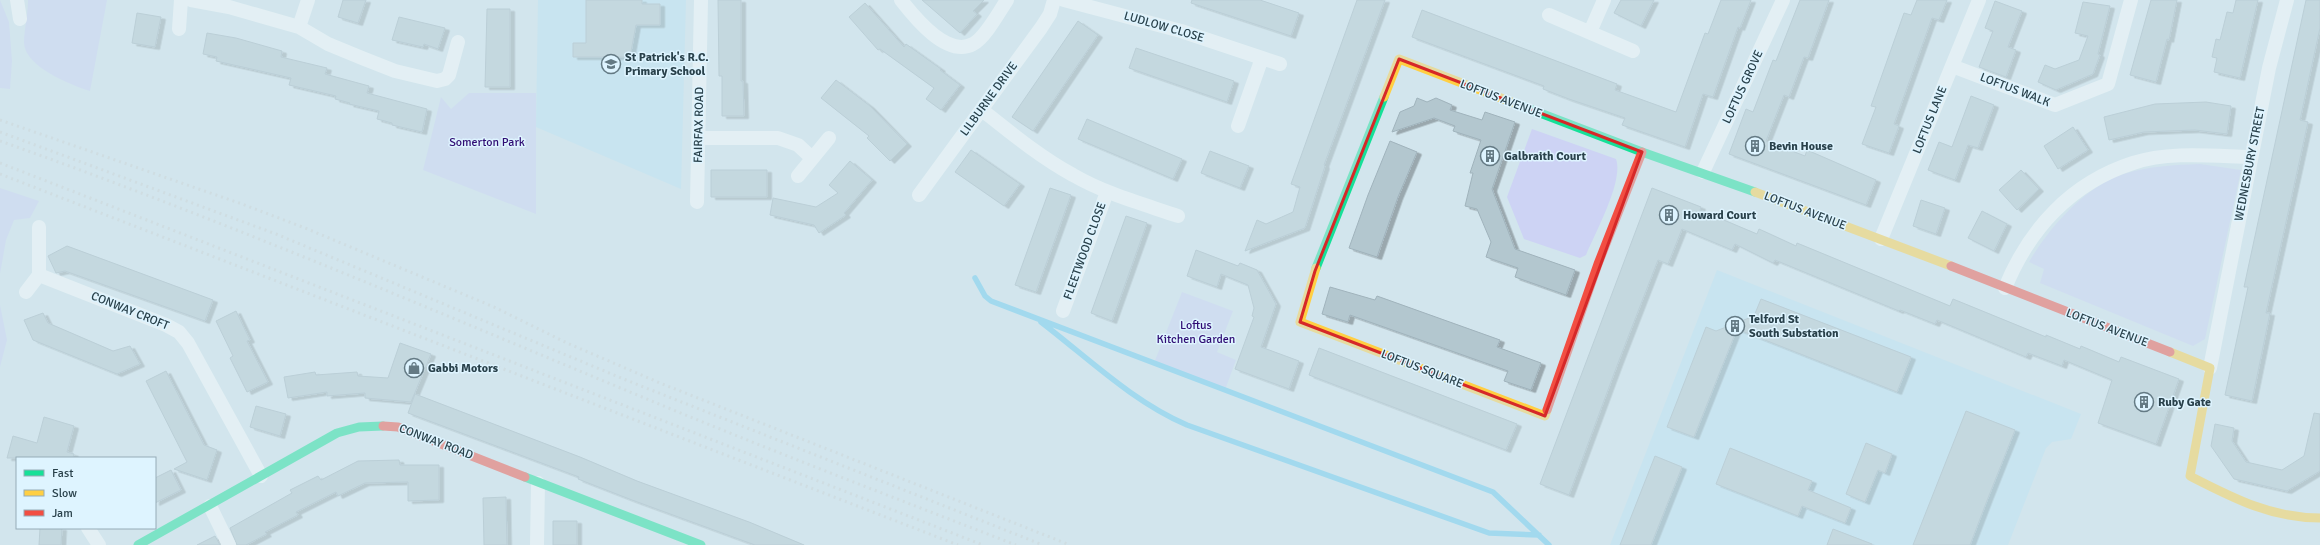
<svg xmlns="http://www.w3.org/2000/svg" width="2320" height="545" font-family="Signika,sans-serif">
  <style>
    .built { fill: #bde2f3 }
    .green { fill: #cdd3f4 }
    .lines { fill: none; stroke-linecap: round; stroke-linejoin: round }
    .stream { stroke: #68caf0; stroke-width: 5.5 }
    .building { fill: #b3c7cf; stroke: #a0b3bc; filter: url(#shadow) }
    .street { stroke: #f8fbfc; stroke-width: 14 }
    .fast { stroke: #16e098; stroke-width: 9 }
    .slow { stroke: #ffcf43; stroke-width: 9 }
    .jam { stroke: #f24e42; stroke-width: 9 }
    .rail { stroke: #ccd2d5; stroke-width: 3; stroke-dasharray: 2 4; stroke-linecap: butt }
    .marked { fill: none; stroke: #d62828; stroke-width: 3; stroke-linejoin: round }
    .labels { text-anchor: middle; dominant-baseline: central; stroke-width: 3; stroke-linejoin: round; paint-order: stroke }
    .street-label { font-size: 12px; fill: #29414b; stroke: #def4ff }
    .poi-label { font-size: 12px; font-weight: bold; fill: #29414b; stroke: #def4ff; text-anchor: start }
    .park-label { font-size: 12px; fill: #2f0b73; stroke: #def4ff }
  </style>
  <defs>
    <filter id="shadow"><feDropShadow dx="4.5" dy="2.5" stdDeviation="0" flood-color="#0004"/></filter>
  </defs>
  <rect width="100%" height="100%" fill="#d2e5ed"/>
  <!-- built -->
  <path class="built" d="M538,0H686L681,189L536,127Z
    M1717,270L2081,414L2071,439L2052,442L2046,448L2008,545H1610Z"/>
  <!-- green -->
  <path class="green" d="M0,0L9,22L12,61L10,89L0,88Z
    M28,0H107L90,91C71,85 25,67 24,43C24,29 28,15 28,0Z
    M469,93H536V214L423,170L441,97L451,109Z
    M1532,129L1616,159C1624,181 1595,233 1586,255L1580,258L1524,239L1507,197Z
    M2200,164L2241,170L2205,339L2193,346L2040,283L2044,269L2029,262C2048,229 2086,185 2124,174C2149,166 2174,165 2200,164Z
    M0,188L39,201L30,218L14,220L6,240L0,274Z
    M1182,292L1233,311L1217,352L1236,360L1225,390L1154,363Z
    M0,305L7,340L0,367Z"/>
  <g class="lines">
    <!-- stream -->
    <path class="stream" d="M975,278L985,296L991,301L1493,492L1549,545
      M1041,322C1088,358 1133,402 1187,425L1489,533L1539,535"/>
  </g>
  <!-- building -->
  <path class="building" d="M343,0H366L358,23L338,17Z
    M586,0H642V4H660V25H636L630,57H573V43H586Z
    M718,0H741V81H743L744,116H722V76H719Z
    M922,0H984L973,11L977,14L960,33Z
    M1192,0H1260L1299,13L1291,36L1191,3Z
    M1357,0H1385L1324,165L1325,166L1305,228L1245,251L1257,220L1266,224L1293,212L1300,187L1291,184Z
    M1621,0H1654L1641,26L1614,13Z
    M1721,0H1751L1740,28L1738,27L1713,97L1703,94L1685,147L1622,125L1625,118L1569,99L1543,89L1544,86L1412,37L1422,10L1617,84L1615,90L1676,112L1705,33L1708,34Z
    M1800,0H1829L1808,58L1804,57L1789,97L1784,95L1766,141L1805,156L1807,150L1876,180L1866,205L1729,154L1746,109L1753,112L1773,60L1776,61Z
    M1917,0H1947L1939,20L1932,18L1894,124L1899,126L1889,153L1862,144L1876,107L1871,106L1904,13L1911,15Z
    M2151,0H2177L2169,40L2167,39L2156,82L2130,75Z
    M2236,0H2258L2240,78L2214,72L2217,58L2212,57L2216,39L2220,40L2227,12L2233,13Z
    M2306,0H2320V28L2300,120L2308,122L2266,313H2270L2252,401L2225,395L2248,287H2244L2247,273Z
    M1995,1L2022,11L2008,47L2016,50L2006,77L1979,67L1993,31L1985,28Z
    M2083,2L2110,6L2098,54L2100,55L2093,74L2056,90L2038,82L2045,65L2055,69L2079,60L2088,36L2075,33Z
    M865,3L904,47L906,44L941,69L940,70L960,85L941,110L926,99L934,88L880,49L878,50L849,17Z
    M487,9H510V87H485Z
    M137,13L161,17L155,47L132,43Z
    M399,17L445,28L438,49L424,44L423,47L392,40Z
    M1078,21L1098,35L1033,131L1012,117Z
    M207,33L236,38L282,51L281,57L327,68L325,74L369,86L367,93L427,109L422,132L392,125V123L377,119L379,111L349,104L350,103L335,99L336,96L289,85L291,78L216,61L217,57L203,54Z
    M1136,48L1234,81L1227,102L1129,68Z
    M836,80L870,106L907,144L890,161L867,138L869,136L821,98Z
    M1971,96L1994,105L1978,148L1968,145L1955,180L1928,170L1939,142L1952,147Z
    M1417,98L1427,102L1436,98L1452,105L1450,110L1482,120L1485,112L1515,122L1492,189L1515,249L1575,270L1566,295L1515,277L1518,268L1486,257L1491,242L1477,209L1465,206L1473,173H1470L1481,140L1453,131L1455,126L1434,118L1392,132L1400,112L1414,106Z
    M2206,102L2231,106L2227,134L2195,130L2144,132L2109,140L2104,117L2155,104Z
    M1087,119L1182,159L1173,179L1078,139Z
    M2073,127L2088,150L2058,169L2044,146Z
    M1390,141L1417,152L1398,197L1377,257L1349,248L1368,195Z
    M971,150L1020,184L1004,206L955,172Z
    M1210,151L1249,166L1240,188L1201,173Z
    M850,161L872,180L844,213L846,215L819,233L814,225L770,215L773,198L816,207L838,193L829,185Z
    M711,170H767V197H711Z
    M2021,170L2039,189L2017,210L1999,190Z
    M1050,188L1071,195L1036,292L1015,285Z
    M1652,188L1701,207L1700,210L1757,234L1759,229L1796,246L1797,243L1950,306L1953,299L2046,337V335L2080,349L2081,346L2119,362L2121,357L2179,379L2156,444L2098,423L2112,380L2064,360L2062,366L2028,353L2026,357L1937,320L1935,324L1900,310L1899,311L1775,260L1773,263L1735,244L1732,250L1682,229L1668,264L1658,260L1618,363L1569,495L1540,484Z
    M1921,200L1945,208L1936,234L1913,226Z
    M1982,211L2007,224L1994,251L1968,238Z
    M1126,216L1147,223L1112,321L1091,313Z
    M67,246L213,300L205,321L65,271L56,273L48,256Z
    M1196,250L1238,266L1240,263L1257,270L1276,304L1261,347L1299,361L1289,389L1235,369L1254,317L1252,316L1254,308L1248,285L1221,274L1217,287L1187,276Z
    M1330,287L1375,300L1377,296L1500,340L1497,347L1541,363L1531,390L1504,381L1508,371L1350,315L1348,322L1322,314Z
    M1761,299L1911,357L1897,392L1737,329L1694,437L1667,427L1706,327L1716,331L1754,316Z
    M236,311L250,340L247,341L268,382L247,392L230,358L233,356L216,321Z
    M43,313L48,323L113,351L130,346L140,364L117,374L33,340L24,320Z
    M400,343L431,354L411,402L365,398V393L327,396V392L288,398L284,377L315,372L316,375L357,372L358,376L388,378Z
    M1319,348L1517,424L1506,450L1309,375Z
    M166,371L204,445L217,450L207,480L174,469L187,462L146,381Z
    M415,394L580,457L637,481L749,522L804,545H755L632,500L578,479L579,477L408,413Z
    M256,406L286,414L280,436L250,427Z
    M1966,411L2015,430L1988,498L1970,545H1913Z
    M2314,413L2320,414V471L2287,491L2234,479L2211,446L2215,424L2234,428L2232,441L2246,462L2282,470L2304,456Z
    M44,417L74,426L67,452L74,454L73,458H7L13,436L37,443Z
    M1866,443L1892,454L1885,473L1878,470L1865,502L1846,494Z
    M1730,448L1812,481L1808,490L1851,508L1845,523L1802,506L1798,516L1716,484Z
    M1655,456L1682,467L1651,545H1620Z
    M399,460L400,465H439V500L408,501V482L365,483L338,496L336,492L296,512L298,515L265,532L267,534L246,545H237L230,528L292,493L290,490L318,476L321,480L358,461Z
    M171,470L181,490L155,503V478Z
    M506,497L507,545H484L483,498Z
    M553,521H577V545H553Z
    M40,528H62L61,545H39Z
    M1833,529L1872,544V545H1827Z
    M215,536L220,545H197Z"/>
  <g class="lines">
    <!-- street -->
    <path class="street" d="M17,0L20,19
      M191,0L229,7L299,27L328,44L362,58L395,71L437,81L445,79L449,75L458,42
      M901,0C915,18 947,58 973,44C985,38 999,12 1007,0
      M1064,0L1181,31L1262,58L1238,126
      M1549,15L1633,51
      M299,27L308,0
      M179,29L181,0
      M1590,32L1604,0
      M1262,58L1280,64
      M1952,66L2055,105L2108,84L2131,0
      M982,110C1011,133 1040,157 1073,175C1106,194 1143,204 1178,216
      M699,138H778L798,145L812,158
      M1703,172L1783,0
      M798,176L829,138
      M919,195L1041,28L1050,14L1054,0
      M697,202L701,0
      M39,227V275L166,325L179,332L188,343L261,476
      M1881,239L1979,0
      M2005,288C2029,229 2071,183 2133,163C2169,151 2213,156 2251,157
      M26,292L39,275
      M1063,311L1107,192
      M2210,368L2269,68L2287,0
      M210,506L229,545
      M88,528L99,545
      M537,545L538,483"/>
    <!-- fast -->
    <path class="fast" d="M1514,103L1642,152L1755,192
      M1316,268L1384,97
      M525,477L701,545
      M138,545L337,433L359,427L383,426"/>
    <!-- slow -->
    <path class="slow" d="M1384,97L1399,59L1514,103
      M1755,192L1951,266
      M1316,268L1300,322L1545,416L1547,410
      M2170,352L2210,368L2190,476C2233,498 2271,518 2320,518"/>
    <!-- jam -->
    <path class="jam" d="M1951,266L2170,352
      M1547,410L1598,264L1642,152
      M383,426L398,427L525,477"/>
    <!-- rail -->
    <path class="rail" d="M0,120L242,204L305,228L494,307L567,343L660,383L1070,545
      M0,132L276,234L626,380L1043,545
      M0,141C232,223 456,320 683,414C793,459 905,502 1016,545
      M0,163L983,545
      M0,174L958,545"/>
  </g>
  <!-- marked area -->
  <path d="M0 0H2320V545H0ZM1399,59L1642,152L1545,416L1300,322L1315,271Z" fill="#d2e5ed" fill-opacity=".55" fill-rule="evenodd"/>
  <path class="marked" d="M1399,59L1642,152L1545,416L1300,322L1315,271Z"/>
  <!-- icons -->
  <defs>
    <g id="school-ring" transform="scale(1)"><circle r="9.5" fill="#def4ff" stroke="#647a84" stroke-width="1.5"/><path d="M0-5L7-2L0 1L-7-2ZM-4 1L0 2.5L4 1V4Q0 6-4 4Z" fill="#647a84"/></g>
    <g id="building-ring" transform="scale(1)"><circle r="9.5" fill="#def4ff" stroke="#647a84" stroke-width="1.5"/><path d="M-4-6H4V6H1V3H-1V6H-4ZM-2.5-4.3h1.7v1.8h-1.7ZM.8-4.3h1.7v1.8H.8ZM-2.5-1h1.7V.8h-1.7ZM.8-1h1.7V.8H.8Z" fill="#647a84"/></g>
    <g id="shop-ring" transform="scale(1)"><circle r="9.5" fill="#def4ff" stroke="#647a84" stroke-width="1.5"/><path d="M-5-2.5h2.3a2.7 3.5 0 0 1 5.4 0H5L5.5 6h-11ZM-1.5-2.5h3a1.5 2.3 0 0 0-3 0Z" fill="#647a84"/></g>
  </defs>
  <g fill-rule="evenodd">
    <use href="#school-ring" x="611" y="64"/>
    <use href="#building-ring" x="1755" y="146"/>
    <use href="#building-ring" x="1490" y="156"/>
    <use href="#building-ring" x="1669" y="215"/>
    <use href="#building-ring" x="1735" y="326"/>
    <use href="#shop-ring" x="414" y="368"/>
    <use href="#building-ring" x="2144" y="402"/>
  </g>
  <g class="labels">
    <!-- street labels -->
    <g class="street-label">
      <text transform="translate(1164 27) rotate(16)">LUDLOW CLOSE</text>
      <text transform="translate(1743 87) rotate(-65)">LOFTUS GROVE</text>
      <text transform="translate(2015 90) rotate(21)">LOFTUS WALK</text>
      <text transform="translate(989 99) rotate(-54)">LILBURNE DRIVE</text>
      <text transform="translate(1501 99) rotate(21)">LOFTUS AVENUE</text>
      <text transform="translate(1930 120) rotate(-68)">LOFTUS LANE</text>
      <text transform="translate(699 125) rotate(-89)">FAIRFAX ROAD</text>
      <text transform="translate(2250 164) rotate(-79)">WEDNESBURY STREET</text>
      <text transform="translate(1805 211) rotate(21)">LOFTUS AVENUE</text>
      <text transform="translate(1085 251) rotate(-70)">FLEETWOOD CLOSE</text>
      <text transform="translate(130 311) rotate(22)">CONWAY CROFT</text>
      <text transform="translate(2107 328) rotate(21)">LOFTUS AVENUE</text>
      <text transform="translate(1422 369) rotate(21)">LOFTUS SQUARE</text>
      <text transform="translate(436 442) rotate(21)">CONWAY ROAD</text>
    </g>
    <!-- poi labels -->
    <g class="poi-label">
      <text x="625" y="57">St Patrick's R.C.<tspan x="625" dy="14">Primary School</tspan></text>
      <text x="1769" y="146">Bevin House</text>
      <text x="1504" y="156">Galbraith Court</text>
      <text x="1683" y="215">Howard Court</text>
      <text x="1749" y="319">Telford St<tspan x="1749" dy="14">South Substation</tspan></text>
      <text x="428" y="368">Gabbi Motors</text>
      <text x="2158" y="402">Ruby Gate</text>
    </g>
    <!-- park labels -->
    <g class="park-label">
      <text x="487" y="142">Somerton Park</text>
      <text x="1196" y="325">Loftus<tspan x="1196" dy="14">Kitchen Garden</tspan></text>
    </g>
  </g>
  <!-- legend -->
  <rect x="16" y="457" width="140" height="72" fill="#def4ff" stroke="#96acb7"/>
  <rect x="24" y="470" width="20" height="6" fill="#16e098" stroke="#96acb7"/>
  <text x="52" y="477" font-size="12" fill="#29414b">Fast</text>
  <rect x="24" y="490" width="20" height="6" fill="#ffcf43" stroke="#96acb7"/>
  <text x="52" y="497" font-size="12" fill="#29414b">Slow</text>
  <rect x="24" y="510" width="20" height="6" fill="#f24e42" stroke="#96acb7"/>
  <text x="52" y="517" font-size="12" fill="#29414b">Jam</text>
</svg>
